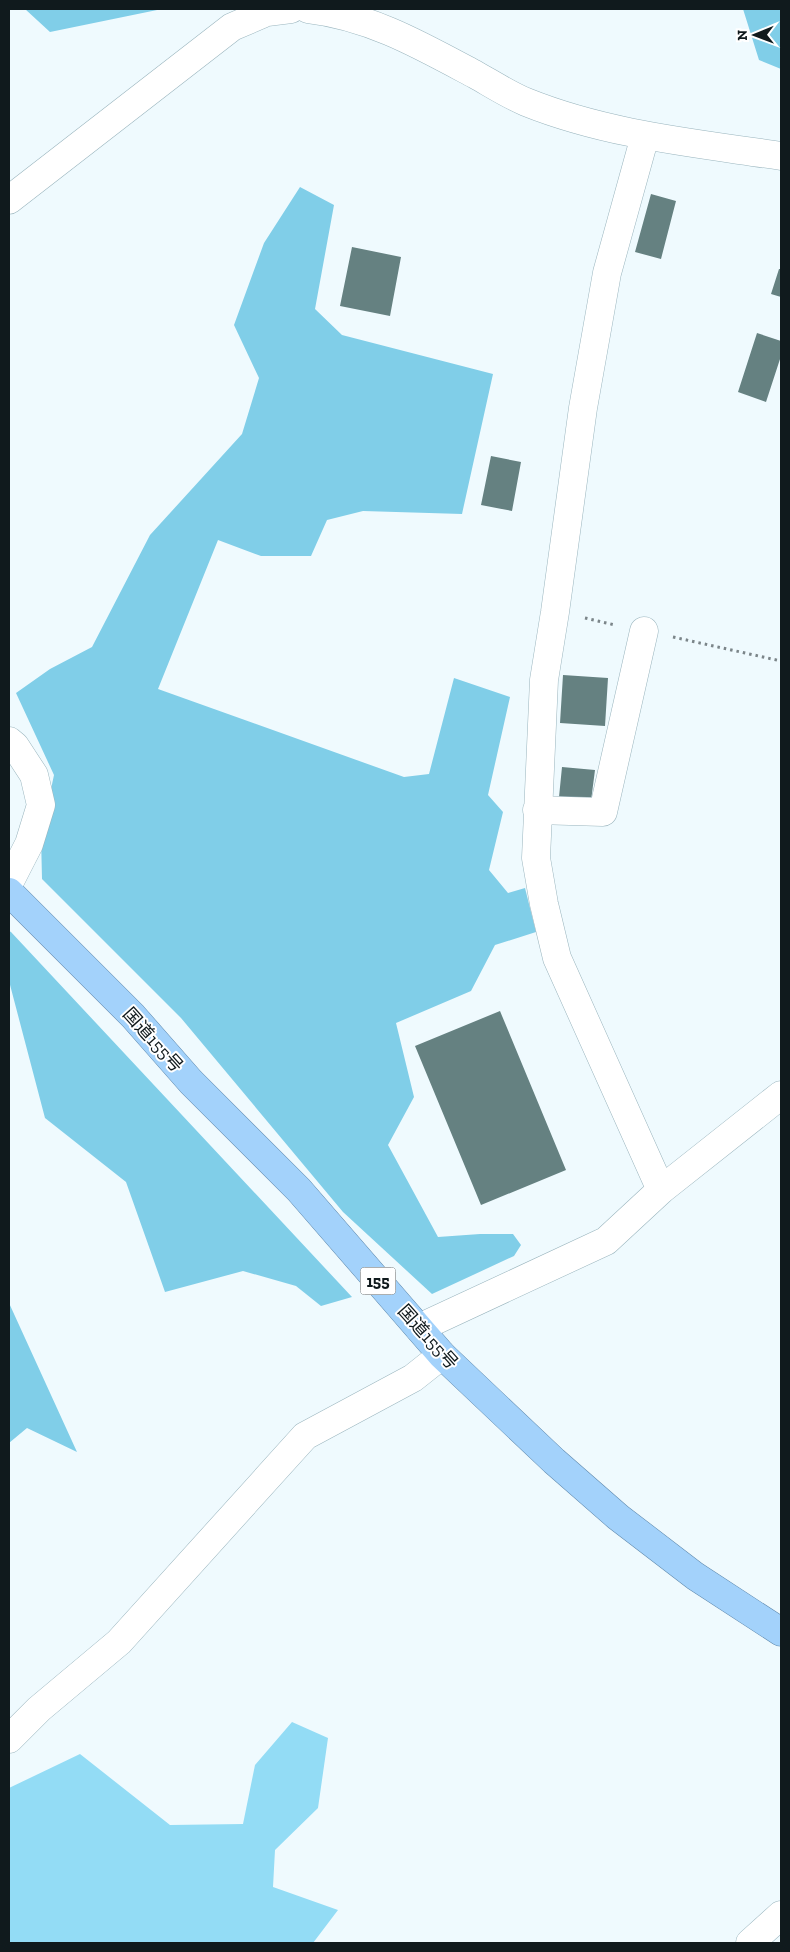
<svg xmlns="http://www.w3.org/2000/svg" width="790" height="1952" font-family="'Zilla Slab','Noto Sans JP',serif">
  <style>
    .green { fill: #93dcf5 }
    .forest { fill: #80cee8 }
    .building { fill: #658181 }
    .lines { fill: none; stroke-linecap: round; stroke-linejoin: round }
    .minor-casing { stroke: #9ab5be; stroke-width: 29 }
    .trunk-casing { stroke: #618aad; stroke-width: 29 }
    .path { stroke: #7b8589; stroke-width: 3; stroke-dasharray: 2.5 4; stroke-linecap: butt }
    .minor { stroke: #fff; stroke-width: 28 }
    .trunk { stroke: #a3d2fb; stroke-width: 28 }
    .labels { text-anchor: middle; dominant-baseline: central; stroke-width: 4; stroke-linejoin: round; paint-order: stroke }
    .shield { fill: #fff; stroke: #585f61; stroke-width: 1 }
    .shield-label { font-size: 16px; font-weight: bold; fill: #101a1d }
    .street-label { font-size: 18px; fill: #101a1d; stroke: #fff }
  </style>
  <rect width="100%" height="100%" fill="#effafe"/>
  <!-- green -->
  <path class="green" d="M292,1722L328,1738L318,1808L275,1850L273,1887L338,1910L313,1943H9V1788L80,1754L170,1825L243,1824L255,1765Z"/>
  <!-- forest -->
  <path class="forest" d="M25,9H162L50,32Z
    M743,9H781V69L759,60Z
    M300,187L334,205L315,309L342,335L493,374L462,514L363,511L327,520L311,556H261L218,540L158,689L404,777L429,774L454,678L510,697L488,795L503,812L489,870L508,893L525,888L536,932L495,945L471,991L396,1023L414,1097L388,1145L438,1237L480,1234H513L521,1245L514,1256L432,1294L343,1212L181,1018L42,879L41,836L54,775L16,693L50,669L92,647L150,535L242,434L259,378L234,325L264,243Z
    M9,931L11,932L352,1297L321,1306L296,1286L243,1271L165,1292L126,1182L45,1118L9,981Z
    M9,1303L77,1452L27,1428L9,1443Z"/>
  <!-- building -->
  <path class="building" d="M651,194L676,201L661,259L635,252Z
    M352,247L401,257L390,316L340,306Z
    M779,269H781V297L771,294Z
    M757,333L781,341V356L766,402L738,392Z
    M491,456L521,462L512,511L481,505Z
    M563,675L608,678L605,726L560,723Z
    M562,767L595,770L591,801L559,797Z
    M500,1011L566,1170L481,1205L415,1046Z"/>
  <g class="lines">
    <!-- minor casing -->
    <g class="minor-casing">
      <path id="minor" d="M308,9C370,16 422,46 476,75C492,84 509,95 526,102C608,135 695,143 781,156
        M645,136L607,273L583,408L555,612L544,680L536,858L544,904L557,958L661,1190
        M9,200L232,27L267,12L291,9
        M9,741L15,746L34,775L41,805L29,844L9,883
        M537,810L603,812L644,631
        M419,1328L606,1241L661,1190L781,1095
        M9,1739L39,1709L119,1642L305,1436L413,1378L442,1355
        M750,1943L781,1915"/>
    </g>
    <!-- trunk casing -->
    <g class="trunk-casing">
      <path id="trunk" d="M9,892L133,1016L191,1082L299,1190L442,1355L554,1461L618,1517L695,1576L781,1632"/>
    </g>
    <!-- path -->
    <path class="path" d="M585,618L615,625
      M673,637L781,661"/>
    <!-- minor -->
    <use href="#minor" class="minor"/>
    <!-- trunk -->
    <use href="#trunk" class="trunk"/>
  </g>
  <g class="labels">
    <!-- shield labels -->
    <rect class="shield" x="360.5" y="1267.5" width="35" height="27" rx="4"/>
    <g class="shield-label">
      <text x="378" y="1281">155</text>
    </g>
    <!-- street labels -->
    <g class="street-label">
      <text transform="translate(153 1040) rotate(48)">国道155号</text>
      <text transform="translate(428 1337) rotate(48)">国道155号</text>
    </g>
  </g>
  <!-- border -->
  <rect width="790" height="1952" fill="none" stroke="#101a1d" stroke-width="20"/>
  <!-- north arrow -->
  <g transform="translate(755 35) rotate(269)" stroke="#ffffff" stroke-width="4" paint-order="stroke">
  <path d="M0-4L9 19L0 12L-9 19Z" fill="#101a1d"/>
  <text y="-8" font-size="14" font-weight="bold" text-anchor="middle" fill="#101a1d">N</text>
  </g>
</svg>
